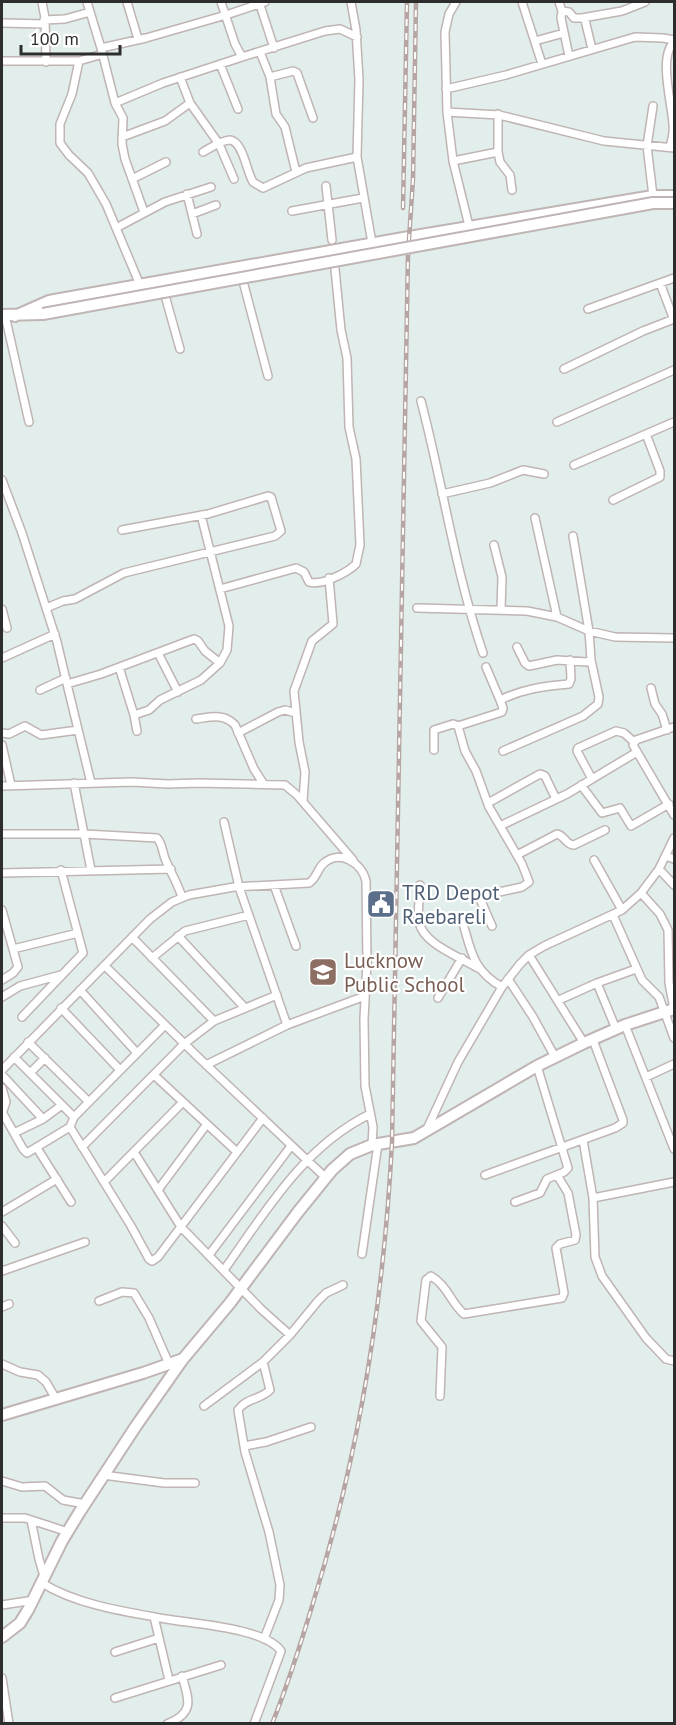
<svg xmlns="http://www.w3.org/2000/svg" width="676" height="1725" font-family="'PT Sans',sans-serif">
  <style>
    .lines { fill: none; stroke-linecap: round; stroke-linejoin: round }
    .street-casing { stroke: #c0b4b4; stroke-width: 10 }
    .secondary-casing { stroke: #c0b4b4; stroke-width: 14 }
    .street { stroke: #fff; stroke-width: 7 }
    .secondary { stroke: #fff; stroke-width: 10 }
    .rail-casing { stroke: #b7a5a3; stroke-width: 4.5 }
    .rail { stroke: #fff; stroke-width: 2; stroke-dasharray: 7; stroke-linecap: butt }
    .secondary-bridge-casing { stroke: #c0b4b4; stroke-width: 14; stroke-linecap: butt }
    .secondary-bridge { stroke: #fff; stroke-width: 10 }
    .labels { text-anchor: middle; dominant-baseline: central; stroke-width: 4.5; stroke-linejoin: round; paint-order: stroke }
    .service-label { font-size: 21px; fill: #4e5e75; stroke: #fff; text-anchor: start }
    .education-label { font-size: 21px; fill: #785e54; stroke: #fff; text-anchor: start }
  </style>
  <rect width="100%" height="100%" fill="#e1eeeb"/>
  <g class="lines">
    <!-- street casing -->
    <g class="street-casing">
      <path id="street" d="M42,2L45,18L46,62
        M87,2L101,48L115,103L123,118L122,144L125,159L144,212
        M127,2L138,39
        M221,2L235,44L242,57L325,31L340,29L357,37
        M259,2L274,48
        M351,2L356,30L359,80L357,157L372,243
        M456,2L449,14L445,32L447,112L453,161L469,226
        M522,2L542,64
        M559,2L562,11L569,12L574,18H582L585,20L592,49
        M562,11L561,18L569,56
        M582,18L622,11L645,2
        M44,20L65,19L90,12
        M2,23L45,24
        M535,41L564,33
        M101,48L146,38L226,15L265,2
        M260,52L270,77L293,71L297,73L313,118
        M2,61H79L103,54
        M79,61L72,94L60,124V143L69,155L88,173L106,204L140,285
        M220,64L238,109
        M180,77L190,103
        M270,77L276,114L285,127L296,172
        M446,89L506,75L635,37L663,38L674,40
        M115,103L163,83L242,57
        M653,106L647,146L653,196
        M447,112L499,115L604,141L674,148
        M122,137L165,121L190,103L219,144L234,179
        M670,147C672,140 674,132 673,124C672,103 658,57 674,42
        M203,152C210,148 222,140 230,140C243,141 247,173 253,182L263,188L306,168L357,157
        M498,152L500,162L510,175L512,190
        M453,161L498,152V114
        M132,179L166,162
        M326,186L332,240
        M187,194L197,234
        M292,211L363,198
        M192,214L216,205
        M116,228L165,202L211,187
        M660,283L674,320
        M244,285L268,376
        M166,299L180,349
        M588,309L674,278
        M5,315L29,422
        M564,369L643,331L674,319
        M421,401C443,485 455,571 483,653
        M557,422L674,370
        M574,465L674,422
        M2,480L22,533L57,642L67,684L101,674L194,639L198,641L205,651L220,663
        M442,494L490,483L523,470L544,474
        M613,500L660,477V471L646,434
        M535,518L557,617
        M494,545L502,577L501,610
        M220,589L296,568L304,572L309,582C321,586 347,573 356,564L360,545L356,459L349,427L347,358L341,330L335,269
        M46,608L63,601L75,599L124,573L275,536L281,531L271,497L268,496L208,514L122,530
        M417,608L527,611L557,617L589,631L615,637L674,638
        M2,609L7,628
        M517,647L525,663L529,666L557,660L587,662L591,660L589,631L573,536
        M158,653L178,692
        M2,658L55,634
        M119,667L134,715L137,731
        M486,667L500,700
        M67,684L91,783
        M651,688L655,704L662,714L667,730
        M40,690L66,678
        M134,715L149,710L160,700L201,680L220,663L227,650L229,626L201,515
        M196,719C211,717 224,713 235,725L254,769L263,783
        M674,727L636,740L633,745L674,815
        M2,733L9,734L25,726L41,735L78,730
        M238,733L278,712L285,710L296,713
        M2,745L11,785
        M434,750V730L453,724L458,726
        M503,751L583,716L598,704L599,697L591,660
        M592,779L577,751L578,748L616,731L624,733L634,742
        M74,783L91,870
        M581,785L602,813L620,808L631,826L669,804
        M2,786L132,782L168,784L198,783L285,785L297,795L353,860
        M303,801L305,772L299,742L294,691L312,641L333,624L329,578
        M488,803L540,774L545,776L556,799
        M224,822L239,887L287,1025
        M500,826L567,794L637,752
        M2,834H85L157,838C163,844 162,853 166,861C172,875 177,882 182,897
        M517,855L557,834C564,835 566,845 574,845L605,830
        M666,856L674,859
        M594,860L622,910
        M659,869L674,885
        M2,873L171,869
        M274,885L296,946
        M420,885C420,896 417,911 419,922C423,944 460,957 478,968
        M641,893L660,914L668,930L669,983L674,1009
        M2,910L18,967L13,973L2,980
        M613,915L642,980L659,997L674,1038
        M461,917C471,948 471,970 502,987
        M492,926L481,901V896L522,887L529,882L522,864L489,807L476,771L465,751L458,726L502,712L503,708L500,700C523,689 544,686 569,684L571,679L570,660
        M178,936L245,1008
        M132,937L214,1021
        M13,949L78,933
        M529,955L584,1043
        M152,958L185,931L249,915
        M105,966L199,1058L326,1178
        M508,979L533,1017L555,1057
        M597,983L616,1029
        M80,990L137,1053
        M2,997L20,986L61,975
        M438,998L462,958
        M559,1000L597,983L636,969
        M61,1008L120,1070
        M22,1017L83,953L61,870
        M165,1025L74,1117L70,1127L131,1226L149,1259L152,1261L158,1257L263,1118
        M625,1025L674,1149
        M28,1042L89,1102
        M14,1057L74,1117
        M206,1065L287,1025L365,996
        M2,1070L150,919L172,902L189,895L234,887L309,883C317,878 317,869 324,863C340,849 362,863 366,881L367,962L364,1019L365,1086L373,1127L372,1145
        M30,1073L45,1058
        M2,1075L43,1119
        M154,1075L237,1152
        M646,1077L674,1064
        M2,1088L6,1102L2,1114
        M2,1112L23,1149L27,1153L70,1127
        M427,1129L458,1062L502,987L520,964L529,955L544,946L622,910L641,893L659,869L674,838
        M14,1133L43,1119L62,1105
        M583,1140L593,1198L595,1257L602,1276L646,1338L666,1359L674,1361
        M82,1147L184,1044L214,1021L277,995
        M37,1148L71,1202
        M134,1152L181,1227L261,1309L290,1335
        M485,1175L615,1128L623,1123V1120L593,1040
        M104,1182L183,1102
        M158,1190L207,1124
        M593,1198L674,1182
        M515,1202L540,1193L547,1179L564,1172L568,1168L537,1066
        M2,1212L57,1179
        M2,1226L15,1243
        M362,1254L378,1144
        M209,1255L291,1146
        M224,1270C266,1211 303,1147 370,1114
        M2,1271L85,1242
        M99,1301L122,1292L134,1293L149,1318L169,1364
        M2,1307L9,1304
        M263,1362L270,1390C260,1400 246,1398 238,1410L245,1452L269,1532L280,1585L279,1600L264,1639
        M2,1364L20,1372L38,1375L46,1382L56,1399
        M440,1396L442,1347L421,1321L426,1280L431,1276C447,1285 451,1303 464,1314L562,1298L564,1293L556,1248L560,1244L575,1240L576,1235L568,1193L557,1175
        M204,1406L263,1362L290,1335L318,1301L326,1293L343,1285
        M244,1446L266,1442L311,1427
        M103,1475L164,1483H195
        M2,1481L22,1487L45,1486L63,1500L85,1504
        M2,1518H25L68,1532
        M31,1520L39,1559L44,1576
        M42,1583C77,1605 127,1612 166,1619C194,1624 265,1628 281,1651L280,1654L254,1724
        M2,1605L34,1600
        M154,1617L169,1680
        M115,1652L159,1638
        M2,1678L9,1724
        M115,1698L221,1665
        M167,1724C195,1713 189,1700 182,1676"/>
    </g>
    <!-- secondary casing -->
    <g class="secondary-casing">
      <path id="secondary" d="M2,315L43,314
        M15,316L49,301L409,237L653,196H674
        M2,1415L143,1373L183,1359L230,1303L298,1212L332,1170L350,1154L372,1145L414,1138L537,1066L584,1043L625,1025L674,1009
        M2,1637L20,1623L28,1610L62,1541L79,1513L136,1426L183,1359"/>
    </g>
    <!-- street -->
    <use href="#street" class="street"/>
    <!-- secondary -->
    <use href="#secondary" class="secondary"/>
    <!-- rail casing -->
    <g class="rail-casing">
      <path id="rail" d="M403,208L407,2
        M272,1724C288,1684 301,1643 313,1603C360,1452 384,1299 392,1142L408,254L413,179L416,2"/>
    </g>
    <!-- rail -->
    <use href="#rail" class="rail"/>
    <!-- secondary-bridge casing -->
    <g class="secondary-bridge-casing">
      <path id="secondary-bridge" d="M43,314L653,203H674"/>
    </g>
    <!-- secondary-bridge -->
    <use href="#secondary-bridge" class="secondary-bridge"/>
  </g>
  <!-- icons -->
  <defs>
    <g id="civic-square" transform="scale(1.5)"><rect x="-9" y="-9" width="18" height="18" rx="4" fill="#5c6f8a" stroke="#fff"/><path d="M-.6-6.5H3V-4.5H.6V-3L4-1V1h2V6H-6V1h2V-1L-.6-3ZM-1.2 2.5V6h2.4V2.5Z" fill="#fff"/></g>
    <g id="school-square" transform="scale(1.5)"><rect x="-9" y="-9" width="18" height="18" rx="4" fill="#8d6e63" stroke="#fff"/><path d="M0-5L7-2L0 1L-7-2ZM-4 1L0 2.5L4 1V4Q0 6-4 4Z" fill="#fff"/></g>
  </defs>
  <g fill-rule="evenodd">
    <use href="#civic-square" x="381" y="904"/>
    <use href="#school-square" x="323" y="972"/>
  </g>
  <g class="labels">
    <!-- service labels -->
    <g class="service-label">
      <text x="402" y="892">TRD Depot<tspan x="402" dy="24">Raebareli</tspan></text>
    </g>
    <!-- education labels -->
    <g class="education-label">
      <text x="344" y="960">Lucknow<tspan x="344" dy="24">Public School</tspan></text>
    </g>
  </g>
  <!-- border -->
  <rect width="676" height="1725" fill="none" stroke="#2d2d2d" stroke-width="6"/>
  <!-- scale -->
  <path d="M21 45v9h99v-9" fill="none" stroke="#2d2d2d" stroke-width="3"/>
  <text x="30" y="45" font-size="18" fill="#2d2d2d" stroke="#ffffff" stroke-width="4.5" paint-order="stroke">100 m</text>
</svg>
